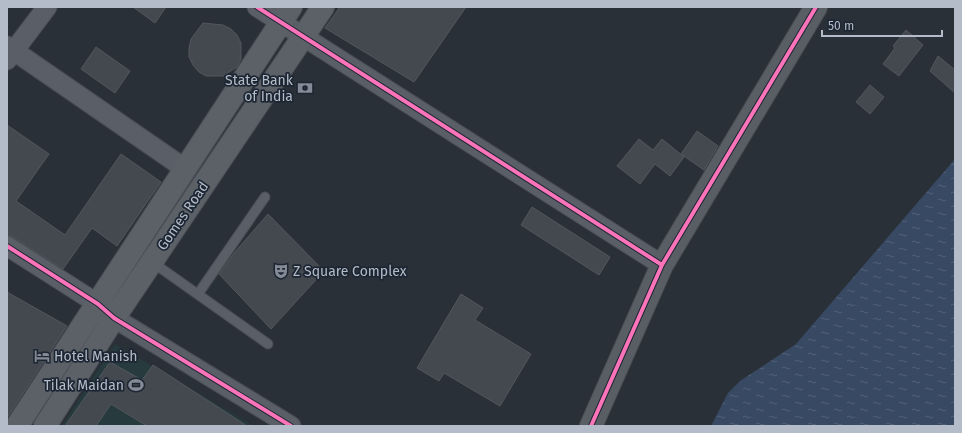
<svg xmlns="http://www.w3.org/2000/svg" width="962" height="433" font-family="'Fira Sans',sans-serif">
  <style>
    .green { fill: #273a3e }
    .water { fill: url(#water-ripples) }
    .building { fill: #444950; stroke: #52575f }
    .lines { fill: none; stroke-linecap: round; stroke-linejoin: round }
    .lane-casing { stroke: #484c53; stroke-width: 11 }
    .street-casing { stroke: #484c53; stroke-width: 21 }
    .secondary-casing { stroke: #484c53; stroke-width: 24 }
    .primary-casing { stroke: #484c55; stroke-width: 24 }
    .lane { stroke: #5a5e66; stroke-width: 9 }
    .street { stroke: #5a5e66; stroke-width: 19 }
    .secondary { stroke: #595d64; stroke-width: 22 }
    .primary { stroke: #5c6168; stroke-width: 22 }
    .cycleway-casing { stroke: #1d2633; stroke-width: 6 }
    .cycleway { stroke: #fb73b8; stroke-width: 4 }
    .labels { text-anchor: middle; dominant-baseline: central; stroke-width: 3.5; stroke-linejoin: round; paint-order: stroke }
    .poi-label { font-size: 14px; fill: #b4bcc9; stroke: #1d2633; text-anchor: end }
    .street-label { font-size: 14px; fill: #b4bcc9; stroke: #1d2633 }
  </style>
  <defs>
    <pattern id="water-ripples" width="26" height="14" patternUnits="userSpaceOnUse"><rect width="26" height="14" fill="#384963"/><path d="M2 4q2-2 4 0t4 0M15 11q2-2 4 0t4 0" fill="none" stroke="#526178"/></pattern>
  </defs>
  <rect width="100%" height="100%" fill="#2a3038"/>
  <!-- green -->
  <path class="green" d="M115,344L253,426H62Z"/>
  <!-- water -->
  <path class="water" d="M955,159V426H711L728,393L740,381L796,344Z"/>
  <!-- building -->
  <path class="building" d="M133,7H166L155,23Z
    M340,7H466L414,82L325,28Z
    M203,23L223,25L231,29L237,35L241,43V59L237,67L223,76H206L199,72L193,65L189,57V48L191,39Z
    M906,30L923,45L899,76L883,64L895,48L893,46Z
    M96,47L130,71L115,93L81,69Z
    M938,56L955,70V93L930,71Z
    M870,85L884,97L870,114L856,102Z
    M7,125L49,154L16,201L65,235L121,154L161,182L117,246L92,228L63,269L13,237L7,235Z
    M697,131L718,146L704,170L681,154Z
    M639,139L653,150L662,139L684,157L670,176L655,164L640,184L617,166Z
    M532,207L610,257L599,275L521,225Z
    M268,214L324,271L271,329L219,274L234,253Z
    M7,292L67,326L7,418Z
    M461,294L483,308L475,320L531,354L500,406L444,373L439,381L417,368Z
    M110,362L142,380L153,365L247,426H147L111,404L96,426H65Z"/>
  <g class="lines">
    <!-- lane casing -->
    <g class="lane-casing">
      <path id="lane" d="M152,262L268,344
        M198,294L265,197"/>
    </g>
    <!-- street casing -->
    <g class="street-casing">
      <path id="street" d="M257,7L662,265
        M7,46L184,168
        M7,60L47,7
        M7,246L98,304L114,318L291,426"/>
    </g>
    <!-- secondary casing -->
    <g class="secondary-casing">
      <path id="secondary" d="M591,426L662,265L816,7"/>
    </g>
    <!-- primary casing -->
    <g class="primary-casing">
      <path id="primary" d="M17,426L291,7
        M45,426L114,318L323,7"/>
    </g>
    <!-- lane -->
    <use href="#lane" class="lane"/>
    <!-- street -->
    <use href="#street" class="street"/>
    <!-- secondary -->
    <use href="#secondary" class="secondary"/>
    <!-- primary -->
    <use href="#primary" class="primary"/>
    <!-- cycleway casing -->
    <g class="cycleway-casing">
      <path id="cycleway" d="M257,7L662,265
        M7,246L98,304L114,318L291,426
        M591,426L662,265L816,7"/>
    </g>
    <!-- cycleway -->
    <use href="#cycleway" class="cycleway"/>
  </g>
  <!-- icons -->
  <defs>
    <g id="bank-bare" transform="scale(1.2)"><path d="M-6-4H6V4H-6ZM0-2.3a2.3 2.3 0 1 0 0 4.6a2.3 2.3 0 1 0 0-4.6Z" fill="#848b96" stroke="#1d2633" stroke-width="2.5" paint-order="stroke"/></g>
    <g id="theatre-bare" transform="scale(1.2)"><path d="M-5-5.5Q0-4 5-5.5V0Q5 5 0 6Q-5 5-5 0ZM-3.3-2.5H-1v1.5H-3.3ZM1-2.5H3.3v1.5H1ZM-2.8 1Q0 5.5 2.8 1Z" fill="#848b96" stroke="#1d2633" stroke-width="2.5" paint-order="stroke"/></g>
    <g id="hotel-bare" transform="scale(1.2)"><path d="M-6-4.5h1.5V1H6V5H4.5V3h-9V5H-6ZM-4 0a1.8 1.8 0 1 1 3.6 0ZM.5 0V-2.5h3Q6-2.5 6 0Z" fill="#848b96" stroke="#1d2633" stroke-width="2.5" paint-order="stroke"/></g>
    <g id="stadium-bare" transform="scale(1.2)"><path d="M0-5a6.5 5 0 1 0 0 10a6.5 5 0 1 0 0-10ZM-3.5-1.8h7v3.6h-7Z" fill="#848b96" stroke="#1d2633" stroke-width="2.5" paint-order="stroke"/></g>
  </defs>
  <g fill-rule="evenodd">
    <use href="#bank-bare" x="305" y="88"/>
    <use href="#theatre-bare" x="281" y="271"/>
    <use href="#hotel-bare" x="42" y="356"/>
    <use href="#stadium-bare" x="136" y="385"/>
  </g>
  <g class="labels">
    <!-- poi labels -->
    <g class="poi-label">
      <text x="293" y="80">State Bank<tspan x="293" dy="16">of India</tspan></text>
      <text x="293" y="271" text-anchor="start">Z Square Complex</text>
      <text x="54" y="356" text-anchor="start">Hotel Manish</text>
      <text x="124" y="385">Tilak Maidan</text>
    </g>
    <!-- street labels -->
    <g class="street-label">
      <text transform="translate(183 216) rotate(-56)">Gomes Road</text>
    </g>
  </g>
  <!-- border -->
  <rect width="962" height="433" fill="none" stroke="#b4bcc9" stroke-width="16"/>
  <!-- scale -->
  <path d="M822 30v6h120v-6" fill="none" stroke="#b4bcc9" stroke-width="2"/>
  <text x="828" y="30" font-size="12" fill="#b4bcc9" stroke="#1d2633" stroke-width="3" paint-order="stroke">50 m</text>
</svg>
